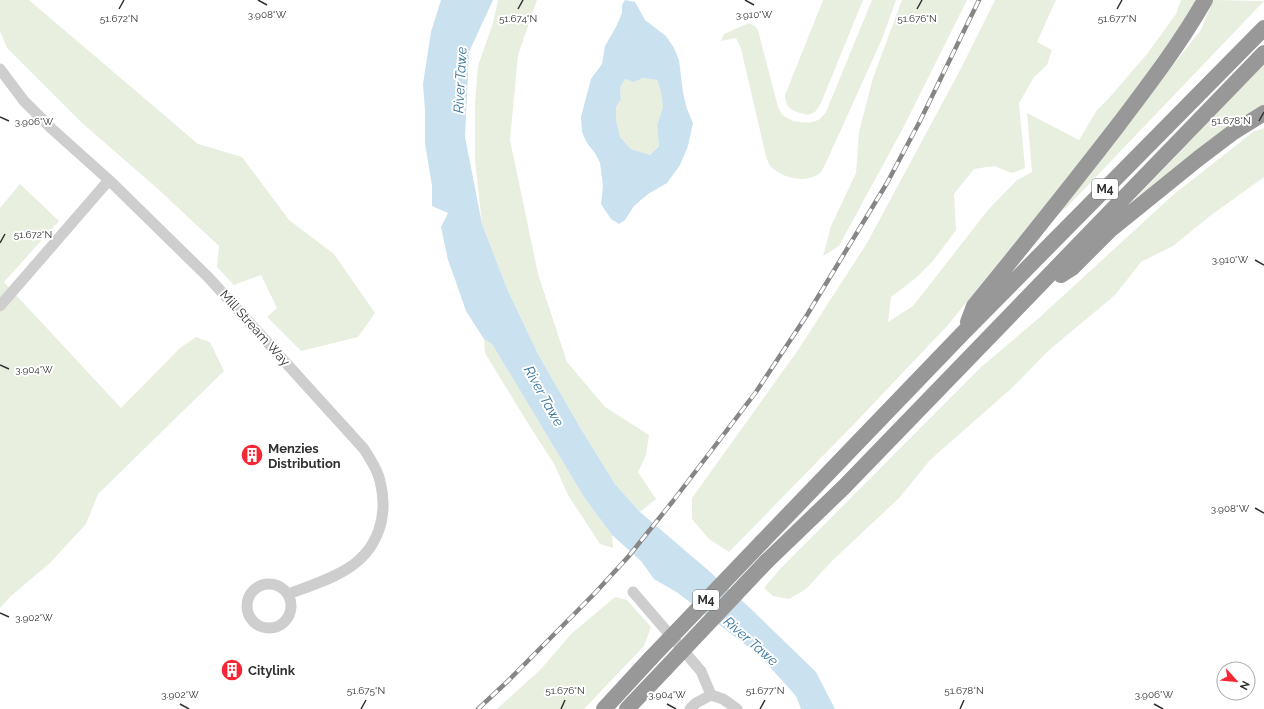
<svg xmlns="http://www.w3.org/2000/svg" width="1264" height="709" font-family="Raleway,sans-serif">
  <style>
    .green { fill: #e8efdf }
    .water { fill: #cae1f0; fill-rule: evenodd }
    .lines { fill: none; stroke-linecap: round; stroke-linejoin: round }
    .minor { stroke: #cecece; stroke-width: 11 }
    .highway { stroke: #989898; stroke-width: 16 }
    .rail-casing { stroke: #868686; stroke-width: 4.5 }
    .rail { stroke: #fff; stroke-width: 3; stroke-dasharray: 9; stroke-linecap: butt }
    .highway-bridge { stroke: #989898; stroke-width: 16 }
    .ticks { fill: none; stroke: #313131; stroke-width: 1.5 }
    .labels { text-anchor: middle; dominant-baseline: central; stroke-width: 4; stroke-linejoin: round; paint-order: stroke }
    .shield { fill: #fff; stroke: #6f6f6f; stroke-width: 1 }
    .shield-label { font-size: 12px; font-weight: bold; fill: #313131 }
    .street-label { font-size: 13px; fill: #313131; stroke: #fff }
    .poi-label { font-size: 13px; font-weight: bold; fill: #313131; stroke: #fff; text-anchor: start }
    .water-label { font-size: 14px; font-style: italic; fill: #36749d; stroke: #fff }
    .ticks-label { font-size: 10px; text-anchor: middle; fill: #313131; stroke: #fff; stroke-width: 4; stroke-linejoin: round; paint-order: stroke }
  </style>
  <rect width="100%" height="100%" fill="#fff"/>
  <!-- green -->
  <path class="green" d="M0,0H29L198,144L242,157L289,220L334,254L375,313L358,337L301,351L267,317L277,308L261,275L234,285L217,267L219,246L159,190L81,122L7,48L0,31Z
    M498,0H537L518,55L510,140L538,274L567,362L605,407L649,435L646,455L638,472L656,499L640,512L615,484L581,429L538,354L508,291L482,224L475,160V102L478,66L493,23Z
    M823,0H863L821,103L815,112L808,115C796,112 785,110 785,95Z
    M872,0H896L882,39L824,167C822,171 819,175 815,176C802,183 782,177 771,167C768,163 766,157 765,152L741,49L736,38L721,41L724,34L749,23L755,26L758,30L778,107C780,110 781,114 783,115C792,123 810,125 820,119C822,117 824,114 826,112Z
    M902,0H967L902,130L839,246L823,256L831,226L856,173L859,132L873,78Z
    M995,0H1056L1037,42L1052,50L1047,65L1034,77L1019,103L1025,168L1012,173L994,166L974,169L954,194L956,230L933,261L916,278L891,297L888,322L913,306L988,210L1017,180L1032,172L1027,113L1079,140L1097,110L1109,98L1147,54L1176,14L1181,0H1199L1120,113L948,325L856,422L729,552L709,539L692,519V498L798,350L867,243L958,74Z
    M1213,0L1264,1L1069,205L1041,230L1201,30Z
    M1264,64V108L1137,200L1135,199Z
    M643,78L657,80L661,93L663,107L657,125L659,146L650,155L631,149L620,137L616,120V107L621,99L620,88L625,79L634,82Z
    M1264,128V177L1210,216L1173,246L1141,262L1115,295L1048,351L1013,387L930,460L900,497L832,561L806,589L789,599L773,596L764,588L779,570L980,368L1040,317L1173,195L1253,132Z
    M20,184L59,221L4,282L121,408L180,348L196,337L210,342L224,371L98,494L86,524L50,563L11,596L0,608V208Z
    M484,339L492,344L584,497L612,535L613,548L600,544L568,495L554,464L529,425L485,353Z
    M615,597L627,600L651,627L644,646L584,709H497L541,669L571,634Z"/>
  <!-- water -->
  <path class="water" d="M441,0H493L469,52L465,137L482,224L508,291L538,354L581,429L615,484L640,512L709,571L750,608L816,672L835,709H801L796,696L760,656L678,593L654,579L641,561L612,535L584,497L492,344L484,339L466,311L457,285L448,260L441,227L448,213L432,206V186L425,143V111L423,84L431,32Z
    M625,0L635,2L645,20L666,36L674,48L679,60L683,93L687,109L693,123L688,146L680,165L667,183L648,194L634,206L625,220L619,224L611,219L601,204L603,186L600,163L595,153L587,143L582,132L581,117L591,79L602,64L605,46L616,27L622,13V5ZM643,78L657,80L661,93L663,107L657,125L659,146L650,155L631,149L620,137L616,120V107L621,99L620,88L625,79L634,82Z"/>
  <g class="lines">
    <!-- minor -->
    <path class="minor" d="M0,69L24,101L52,129L109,180L209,278L364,449C370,459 378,470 380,481C389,516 378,550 347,569C329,580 308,587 288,594
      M0,306L109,180
      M247 606a22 22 0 1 1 44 0a22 22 0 1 1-44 0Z
      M633,592L701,671L711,695L723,699L737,709
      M690,709L696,703L711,695"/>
    <!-- highway -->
    <path class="highway" d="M1061,275L1072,268L1110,230L1199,158L1232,133L1264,113
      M968,322L974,306C1023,246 1072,185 1119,124C1149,84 1180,44 1205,0
      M762,542L963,333L1264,28
      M766,562L844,487L1264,53
      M604,709L651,658
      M627,709L665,669"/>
    <!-- rail casing -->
    <g class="rail-casing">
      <path id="rail" d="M478,709L508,681L595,593L628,557L673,501L756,392L807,315L887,183L920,121L979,0"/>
    </g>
    <!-- rail -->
    <use href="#rail" class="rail"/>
    <!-- highway-bridge -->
    <path class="highway-bridge" d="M651,658L762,542
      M665,669L766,562"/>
  </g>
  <!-- ticks -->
  <path class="ticks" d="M258,0L267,5M745,0L754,5M119,9L124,0M518,9L523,0M917,9L922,0M1117,9L1122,0M0,117L9,121M1259,121L1264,112M0,243L5,234M1255,260L1264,265M0,365L9,369M1255,508L1264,513M0,613L9,617M180,704L189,709M667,704L676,709M1154,704L1163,709M361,709L366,700M561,709L565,700M760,709L765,700M960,709L964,700"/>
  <!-- icons -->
  <defs>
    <g id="building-disc" transform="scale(1.15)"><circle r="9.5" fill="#f62634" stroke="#fff"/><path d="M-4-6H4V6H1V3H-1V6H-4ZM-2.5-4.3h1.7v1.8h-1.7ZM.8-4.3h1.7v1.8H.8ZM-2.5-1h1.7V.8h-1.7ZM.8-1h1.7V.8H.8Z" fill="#fff"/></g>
  </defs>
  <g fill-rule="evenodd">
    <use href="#building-disc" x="252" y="455"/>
    <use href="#building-disc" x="232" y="670"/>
  </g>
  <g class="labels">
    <!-- shield labels -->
    <g class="shield">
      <rect x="1092" y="179" width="26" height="20" rx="3"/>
      <rect x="693" y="590" width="26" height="20" rx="3"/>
    </g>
    <g class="shield-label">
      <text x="1105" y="189">M4</text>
      <text x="706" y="600">M4</text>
    </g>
    <!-- street labels -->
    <g class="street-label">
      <text transform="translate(255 328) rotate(48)">Mill Stream Way</text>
    </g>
    <!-- poi labels -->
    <g class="poi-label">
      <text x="268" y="448">Menzies<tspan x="268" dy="15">Distribution</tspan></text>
      <text x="248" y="670">Citylink</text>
    </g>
    <!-- water labels -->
    <g class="water-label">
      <text transform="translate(460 80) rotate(-87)">River Tawe</text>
      <text transform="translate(544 396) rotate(61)">River Tawe</text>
      <text transform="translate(751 641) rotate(41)">River Tawe</text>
    </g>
  </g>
  <g class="ticks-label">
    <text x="267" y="18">3.908°W</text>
    <text x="754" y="18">3.910°W</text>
    <text x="119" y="22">51.672°N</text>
    <text x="518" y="22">51.674°N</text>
    <text x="917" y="22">51.676°N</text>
    <text x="1117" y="22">51.677°N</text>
    <text x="1231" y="124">51.678°N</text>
    <text x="34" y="125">3.906°W</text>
    <text x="33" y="238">51.672°N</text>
    <text x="1230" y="263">3.910°W</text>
    <text x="34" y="373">3.904°W</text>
    <text x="1230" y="512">3.908°W</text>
    <text x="34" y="621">3.902°W</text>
    <text x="366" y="694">51.675°N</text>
    <text x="565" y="694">51.676°N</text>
    <text x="765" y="694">51.677°N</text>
    <text x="964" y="694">51.678°N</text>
    <text x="1154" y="698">3.906°W</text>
    <text x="180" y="698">3.902°W</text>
    <text x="667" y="698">3.904°W</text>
  </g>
  <!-- north arrow -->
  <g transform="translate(1236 681) rotate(117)"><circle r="19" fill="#ffffff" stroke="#adadad"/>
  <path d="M0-3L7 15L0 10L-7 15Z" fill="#f62634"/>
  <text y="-6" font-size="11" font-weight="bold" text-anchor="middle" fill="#313131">N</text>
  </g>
</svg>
